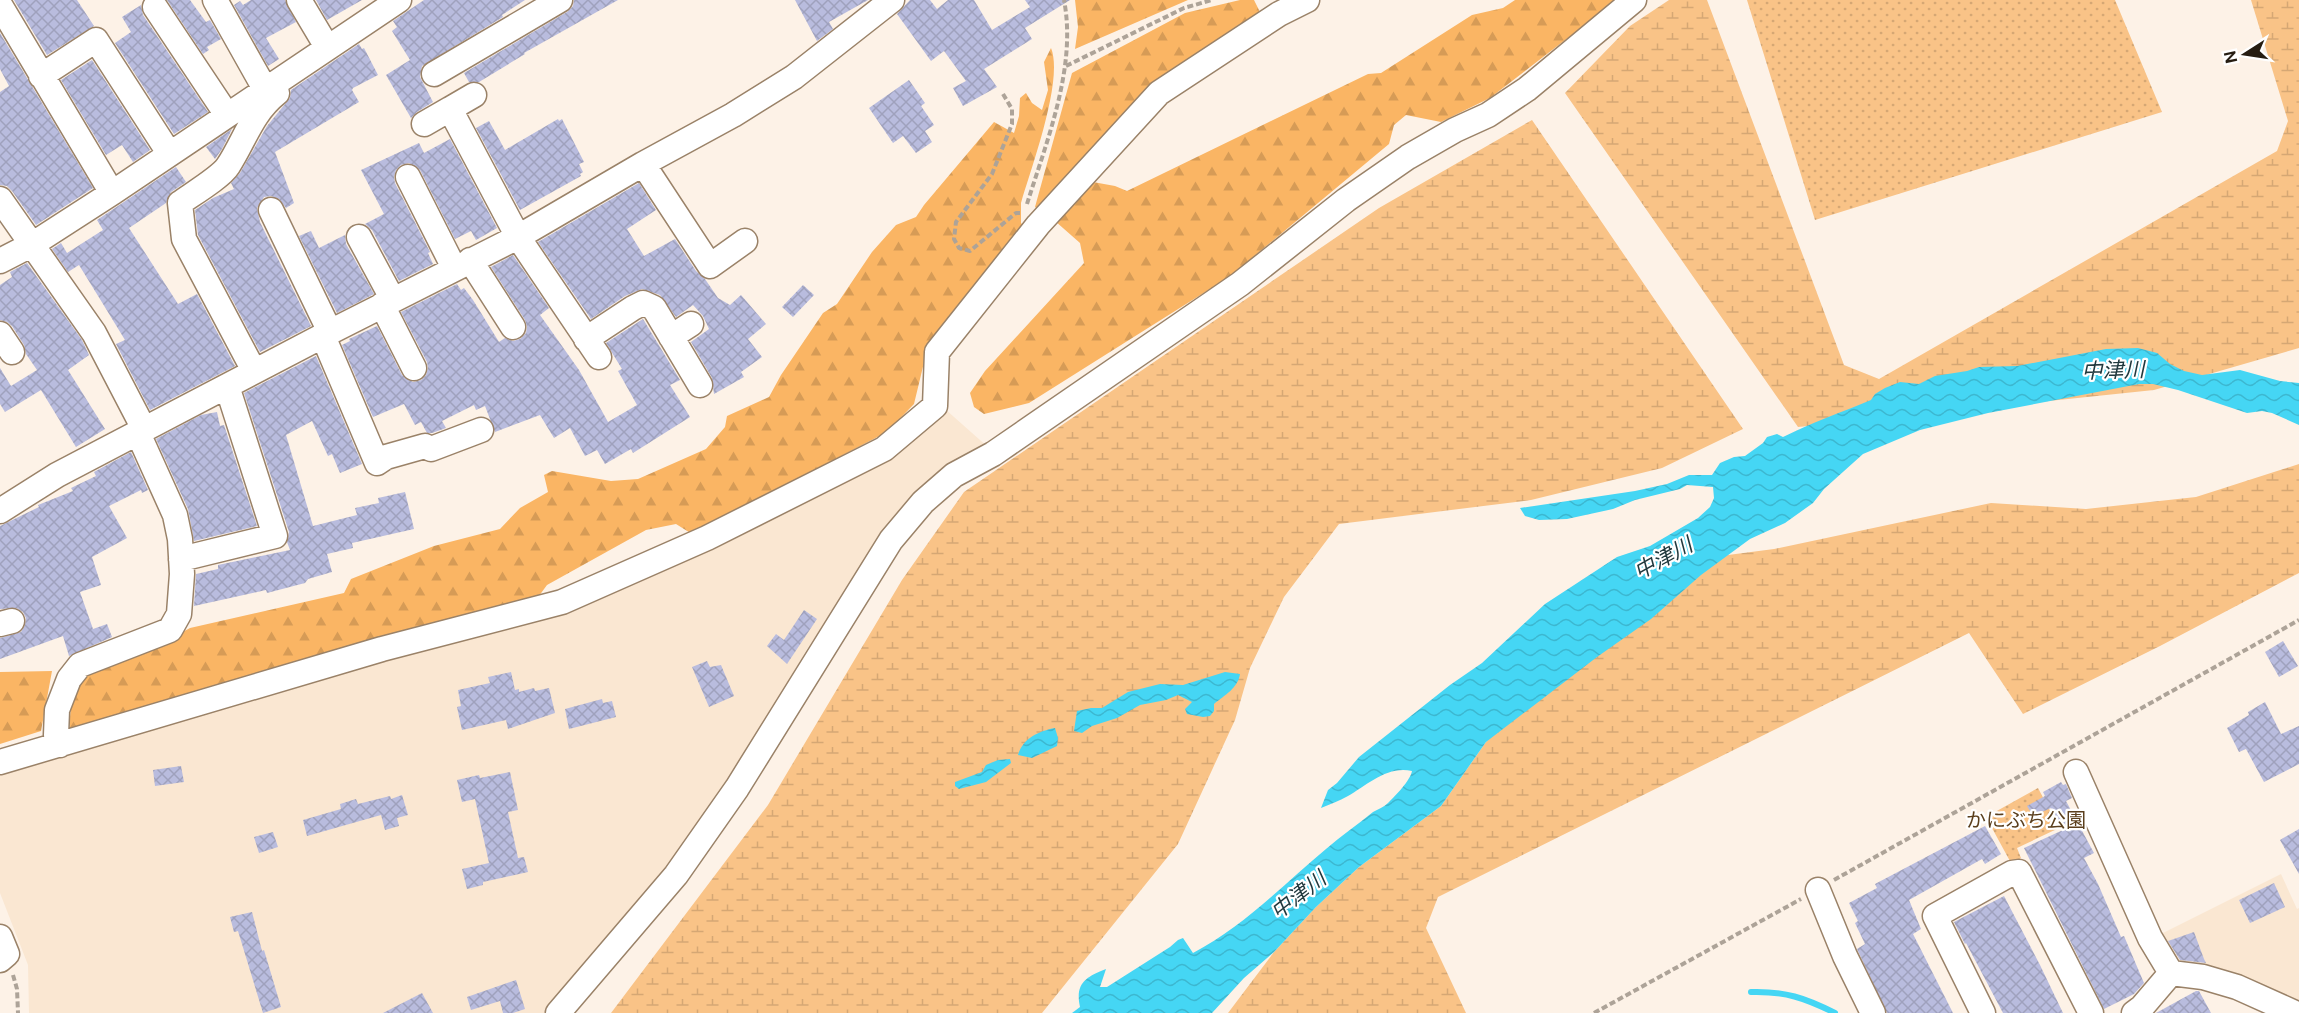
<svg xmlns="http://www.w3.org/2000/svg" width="2299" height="1013" font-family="'Public Sans','Noto Sans JP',sans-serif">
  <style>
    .built { fill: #fae7d2 }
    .green { fill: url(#green-dots) }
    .forest { fill: url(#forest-firs) }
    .wetland { fill: url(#wetland-marsh) }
    .water { fill: url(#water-waves) }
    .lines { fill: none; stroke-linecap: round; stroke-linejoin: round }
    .stream { stroke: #45d6f4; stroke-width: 6 }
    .building { fill: url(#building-cross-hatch) }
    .minor-casing { stroke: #9a8268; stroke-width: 27 }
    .path { stroke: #ada398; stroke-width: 4; stroke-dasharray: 6 3; stroke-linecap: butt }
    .minor { stroke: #fff; stroke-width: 24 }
    .labels { text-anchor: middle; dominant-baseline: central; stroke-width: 4.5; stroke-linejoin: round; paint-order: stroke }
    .park-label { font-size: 20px; fill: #5b3f1d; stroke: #fff }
    .water-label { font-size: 21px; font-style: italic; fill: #21393e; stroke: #fff }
  </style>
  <defs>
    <pattern id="green-dots" width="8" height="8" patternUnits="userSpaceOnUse" patternTransform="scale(1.5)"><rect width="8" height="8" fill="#f9c387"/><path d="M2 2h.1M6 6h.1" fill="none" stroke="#d5a774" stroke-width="1.8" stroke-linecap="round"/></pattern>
    <pattern id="forest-firs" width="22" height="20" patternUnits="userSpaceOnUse" patternTransform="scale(1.5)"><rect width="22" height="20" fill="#fab564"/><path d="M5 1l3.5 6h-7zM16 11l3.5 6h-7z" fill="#d69b56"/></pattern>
    <pattern id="wetland-marsh" width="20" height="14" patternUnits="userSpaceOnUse" patternTransform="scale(1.5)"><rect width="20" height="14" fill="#f9c387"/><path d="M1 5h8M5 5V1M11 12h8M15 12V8" fill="none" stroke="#d5a774"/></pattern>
    <pattern id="water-waves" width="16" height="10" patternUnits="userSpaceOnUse" patternTransform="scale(1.5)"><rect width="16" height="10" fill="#45d6f4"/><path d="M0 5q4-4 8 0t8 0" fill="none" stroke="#3cb7d0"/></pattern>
    <pattern id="building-cross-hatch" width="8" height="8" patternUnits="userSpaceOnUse" patternTransform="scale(1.5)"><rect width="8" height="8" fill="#b9bcde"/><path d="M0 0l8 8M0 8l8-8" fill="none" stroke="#9fa1bd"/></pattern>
  </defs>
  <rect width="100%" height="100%" fill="#fdf2e7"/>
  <!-- built -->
  <path class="built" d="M945,409L989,448L879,541L807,649L746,757L685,849L546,1013H29L28,965L0,893V771L380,656L558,612Z
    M2281,874L2297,909L2299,908V1008L2177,971L2155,937Z"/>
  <!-- green -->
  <path class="green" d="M1747,0H2115L2162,112L1815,220Z
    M2038,788L2059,828L2017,848L2021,858L2011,863L1986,817Z"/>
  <!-- forest -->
  <path class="forest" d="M1075,0H1188L1075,49L1078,27Z
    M1240,0H1254L1261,14L1040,211L1035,207L1072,73L1185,13Z
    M1515,0H1617L1490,98L1441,122L1406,115L1394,125L1389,144L1229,277L1029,403L984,414L974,407L970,393L985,371L1084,263L1080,243L1055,221L1093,182L1115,186L1127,191L1368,74L1381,73L1472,15L1503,8Z
    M1051,48C1064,80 1031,168 1021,203V223L1025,228L927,350L914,404L887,432L692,534L676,524L646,530L547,585L536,600L70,731C69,706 73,691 88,671L179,634L190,628L344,593L351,579L434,546L500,529L520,508L548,492L544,475L552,471L611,481L638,479L706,449L725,427L727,416L769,397L781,375L823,313L837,304L872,252L896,225L916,217L924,205L994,122L1014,133L1019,116L1020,98L1026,93L1032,103L1042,110L1048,90L1044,62Z
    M52,671L41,731L0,744V672Z"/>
  <!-- wetland -->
  <path class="wetland" d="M1669,0H1707L1844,365L1879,379L2277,151L2288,121L2251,0H2299V348L2154,390L1798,427L1565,93L1630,26Z
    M1532,120L1743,429L1662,468L1531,500L1339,524L1284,597L1250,668L1235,720L1178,844L1042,1013H611L768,805L902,580L964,492L1379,208Z
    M2299,464V573L2160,646L2023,714L1969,633L1438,897L1426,928L1466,1013H1228L1274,952L1316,907L1359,867L1441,806L1486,742L1636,567L1774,549L1991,503L2086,509L2196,497Z"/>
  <!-- water -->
  <path class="water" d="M2138,348L2157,353L2170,364L2184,371L2202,375L2240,370L2280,381L2299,383V425L2272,413L2262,411L2247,413L2178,390L2153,384H2139L1988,413L1920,430L1863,454L1824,489L1813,503L1785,523L1750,539L1701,575L1651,619L1597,657L1486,742L1441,806L1359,867L1316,907L1274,952L1244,978L1212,1013H1072L1080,1007C1075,984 1085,977 1106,969L1100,987H1107L1170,947L1178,940L1183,938L1193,953C1243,927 1283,885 1326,849C1341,836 1357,825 1373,812C1378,809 1384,807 1388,803C1396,795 1410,781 1412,771C1388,765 1367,785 1348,796C1339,801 1330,804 1321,808L1328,790L1337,783L1359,757L1450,685L1482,663L1545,604L1617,557L1650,546L1698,518L1710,507L1714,498L1713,487L1687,485L1680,489L1635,500L1613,509L1567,519L1539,520L1525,516L1520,508L1635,491L1667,484L1689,475H1712L1720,463L1734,457L1745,456L1763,443L1767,437L1777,434L1783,437C1811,423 1842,412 1871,400L1875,394L1885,388L1900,382L1919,384L1935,376L1967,371L1979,367L2017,366L2106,349Z
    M1225,672L1240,674C1238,688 1225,695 1214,704V711L1210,716L1203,717L1187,714L1185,709L1192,702L1178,695L1166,700L1140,705L1117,718L1092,726L1082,733L1074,731L1077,711L1091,708H1102L1128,692L1160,684L1183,685Z
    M1055,728L1058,738L1057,746L1032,758L1018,755C1023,738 1039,731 1055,728Z
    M1010,759L1011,763L986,782L959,789L955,786V782L982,772L986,765L998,760Z"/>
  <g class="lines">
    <!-- stream -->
    <path class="stream" d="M1751,992C1785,991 1805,998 1835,1013"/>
  </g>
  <!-- building -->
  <path class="building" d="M14,0H77L94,26L47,55Z
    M167,0H190L206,22L210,20L221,39L207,47L209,50L203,54Z
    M251,0H285L296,22L266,38L279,59L268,66L234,5L240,1L243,5Z
    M316,0H362L327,20Z
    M424,0H525L502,15L503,17L422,66L420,77L433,102L417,112L411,118L386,75L410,60L392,31L397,27L393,21Z
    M574,0H618L524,53L525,54L479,82H469L464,73L567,12L573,6Z
    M795,0H868L829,22L833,29L817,41Z
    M910,0H930L937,9L948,0H974L992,30L1030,7L1025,0H1070L1025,28L1032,39L984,69L997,87L963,106L953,88L966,81L944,51L931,61L897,14Z
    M141,5L143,15L208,112L174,134L115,43L131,32L122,17Z
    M0,33L93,188L36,225L12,191L7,186L0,185V92L9,86L0,69Z
    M359,44L362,49L364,48L378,75L353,88L352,90L359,102L275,152L294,203L286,208L279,199L271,196L264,197L257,208L260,222L311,326L260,352L198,235L195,210L213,198L234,189L231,183L240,173L267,126L290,98L291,90Z
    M92,60L150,150L133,162L122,145L106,155L61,80Z
    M909,80L925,103L921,106L934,125L925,131L932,142L916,153L903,136L893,143L869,108Z
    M558,119L559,121L562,119L584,162L579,164L583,172L580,174L581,176L520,210L476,128L489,121L505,150Z
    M232,129L222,149L215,159L206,147Z
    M450,139L497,228L476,240L471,231L455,239L420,170L409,163L401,165L396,170L394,177L395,183L430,252L428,253L433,264L399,281L372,230L365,224L384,214L361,170L419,143L424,153Z
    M176,167L186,182L171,192L166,203L129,228L178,304L197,294L235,366L150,410L116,344L125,340L103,304L79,265L68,272L52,249L61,243L67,253L103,230L97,220Z
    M639,183L656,210L627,229L644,256L675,239L696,271L705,279L718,298L730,305L741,295L766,324L748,339L762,357L741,372L744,377L714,394L712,378L691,342L709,329L703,316L693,305L676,317L660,295L642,289L625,296L591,319L538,242Z
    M311,231L319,248L345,235L346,244L374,294L337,313L299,236Z
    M513,255L549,308L540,315L579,370L608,422L637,405L618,371L622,369L606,343L643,319L680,380L670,385L690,417L633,453L631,449L605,464L597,450L585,456L570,428L554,438L540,415L495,432L485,406L476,410L474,405L442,421L446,428L432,433H427L421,422L415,425L404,404L373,417L342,345L350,341L349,339L377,326L402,375L413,382L421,380L426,375L428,368L427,362L401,312L457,284L461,290L464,288L473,300L499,342L505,338L513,341L520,339L526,333L527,327L525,320L491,267Z
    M27,263L82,340L89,355L68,370L105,429L76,447L41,390L5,412L0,404V368L11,386L37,370L26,354L24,345L12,326L7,322L0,320V285L12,277L10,272Z
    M803,285L814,295L793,317L782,307Z
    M316,356L362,464L340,473L332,454L328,456L312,421L286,435L313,526L357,515L355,508L379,503L378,498L405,492L414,529L352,543L353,548L327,554L332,572L308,579L305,583L267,593L266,590L194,606L196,574L218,569V565L290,550L287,542L289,532L244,393Z
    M217,412L220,426L224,425L257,526L194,541L188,509L156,439L201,415Z
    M131,452L148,490L142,493L141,490L109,506L127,538L92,557L101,585L80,592L93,629L107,624L112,637L69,656L63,636L0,659V638L21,632L25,625L26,618L23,612L16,608L0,609V526L39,507L38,505L73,491L71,488L96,476L94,472Z
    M804,610L817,619L787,664L767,646L776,634L784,640Z
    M2283,641L2298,666L2279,677L2265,652Z
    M707,661L710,667L721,665L734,696L709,707L692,667Z
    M511,672L515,690L519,689V692L534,688L535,691L549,688L555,713L508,729L506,720L462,730L457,707L461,706L458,690L490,683L488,677Z
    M602,699L603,703L612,701L616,717L569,729L565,709Z
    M2265,702L2281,734L2299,726V764L2264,782L2246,749L2239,752L2227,728L2249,715L2248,712Z
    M181,766L184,782L155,786L153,770Z
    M510,772L518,810L508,812L518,858L524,857L528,872L483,882V885L467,889L462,869L489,863L475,799L462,802L457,780L479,775L480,778Z
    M2061,782L2063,785L2066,784L2072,798L2066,801L2094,853L2084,858L2098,884L2121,937L2124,936L2144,983L2134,994L2104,1009L2024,848L2063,830L2051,808L2033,816L2027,806L2045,796L2043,792Z
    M402,795L408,815L397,818L399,826L385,830L381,815L307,836L303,820L341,809L340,804L356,799L358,804L390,796L391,799Z
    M1985,826L2001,854L1985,864L1982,859L1909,900L1921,929L1913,934L1953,1013H1887L1857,949L1865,944L1855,923L1858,921L1849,903L1877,888L1875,884Z
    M2299,829V874L2280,840Z
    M273,832L278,847L259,853L254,837Z
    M2274,883L2285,907L2250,923L2239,900Z
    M2004,896L2040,965L2063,1013H2003L1966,943L1965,944L1954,922Z
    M252,912L262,951L264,950L281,1007L263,1013L238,931L234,932L230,917Z
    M2194,932L2204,959L2206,963L2180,960L2168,941Z
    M516,980L525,1009L513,1013H503L500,1001L471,1010L467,997Z
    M2196,991H2199L2211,1013H2156Z
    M422,993L433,1013H383Z"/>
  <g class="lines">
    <!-- minor casing -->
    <g class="minor-casing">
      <path id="minor" d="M215,0L265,89
        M299,0L327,47
        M0,5L112,193
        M155,7L227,115
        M434,74L560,0
        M41,76L96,40L169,153
        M474,95L450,109L518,237L599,357
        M424,124L450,109
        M643,164L710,266L745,241
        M408,177L450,260L452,270
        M0,199L94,333L144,429
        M271,210L330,332
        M359,237L393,300
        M470,260L513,327
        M0,261L33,244L112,193L399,0
        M382,305L414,368
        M0,334L12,352
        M323,336L377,463L386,457L425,446L431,449L481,430
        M671,337L691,324
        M586,339L633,308L643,303L654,308L700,385
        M254,371L184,239L180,203C191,195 221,177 228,166C245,140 251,114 277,93
        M0,511L57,475L330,332L518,237L643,164L733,115L794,77L892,0
        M181,559L275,536L227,386
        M0,624L12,621
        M60,745L56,735L57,710L69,679L80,665L170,630L179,614L182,574L180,539L175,515L138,433
        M0,762L382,649L562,602L707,538L884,449L935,406L937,352L1038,225L1159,93L1279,14L1307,0
        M2076,772L2150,938L2171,973
        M1818,890L1845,956L1873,1013
        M0,937L7,954L0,960
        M2171,973L2203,977L2237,987L2295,1013
        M558,1013L676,875L737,788L891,540L923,502L954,475L993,454L1240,284L1346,200L1408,157L1455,130L1488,115L1527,89L1634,0
        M1983,1013L1935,916L2012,873L2019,872L2091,1013
        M2134,1013L2142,1007L2171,973"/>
    </g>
    <!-- path -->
    <path class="path" d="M1066,66L1184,8L1212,0
      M1003,94L1012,109V124L992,174L956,222L954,239L959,248L970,251L1016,213H1020
      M1027,204C1047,140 1077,67 1064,0
      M1834,880L2299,620
      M13,975L17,989L18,1013
      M1594,1013L1801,899"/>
    <!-- minor -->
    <use href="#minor" class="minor"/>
  </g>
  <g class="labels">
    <!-- park labels -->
    <g class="park-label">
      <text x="2026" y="820">かにぶち公園</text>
    </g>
    <!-- water labels -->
    <g class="water-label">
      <text transform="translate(2113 370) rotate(-2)">中津川</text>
      <text transform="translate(1663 558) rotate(-29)">中津川</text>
      <text transform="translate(1298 895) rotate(-38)">中津川</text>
    </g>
  </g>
  <!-- north arrow -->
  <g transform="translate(2245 54) rotate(258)" stroke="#ffffff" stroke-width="4.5" paint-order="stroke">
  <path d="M0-4.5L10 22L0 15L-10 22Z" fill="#261d12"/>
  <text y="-9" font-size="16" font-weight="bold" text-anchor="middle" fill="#261d12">N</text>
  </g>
</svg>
